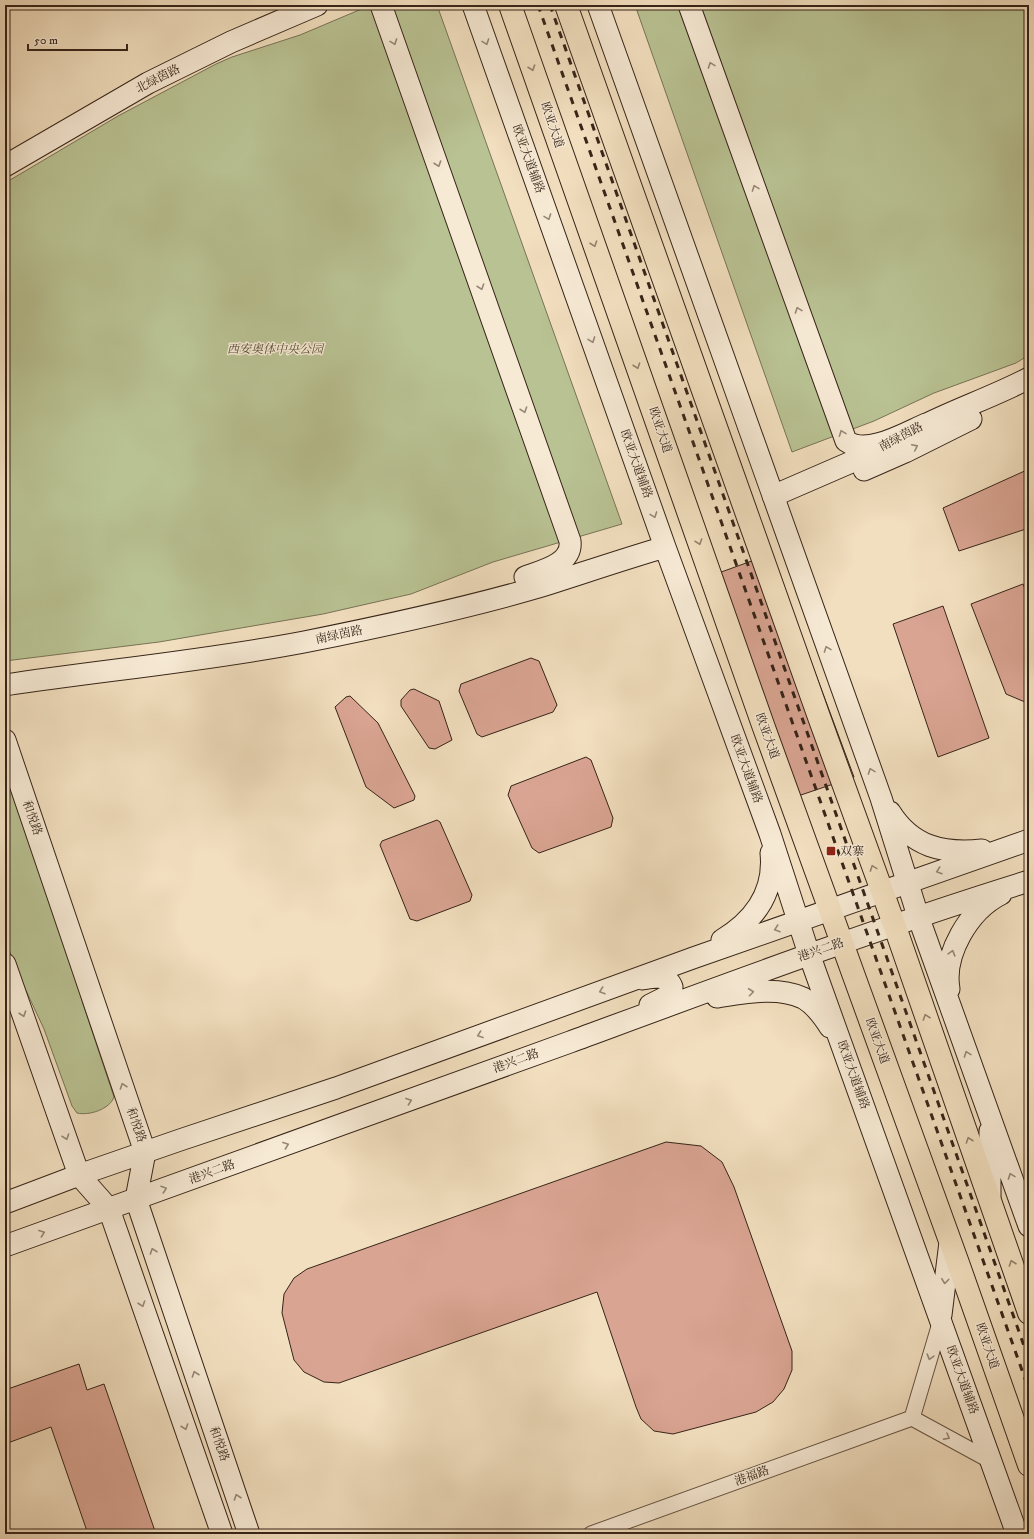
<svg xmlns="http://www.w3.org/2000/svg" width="1034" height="1539" font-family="'IM FELL DW Pica','Noto Serif SC',serif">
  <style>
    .green { fill: #b9c293; stroke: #787356 }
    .building { fill: #d9a492; stroke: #362418 }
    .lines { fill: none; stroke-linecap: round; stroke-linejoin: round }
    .street-casing { stroke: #655342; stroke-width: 17 }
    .secondary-casing { stroke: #362418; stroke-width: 23 }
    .primary-casing { stroke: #362418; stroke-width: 24 }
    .street { stroke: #f7ead5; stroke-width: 15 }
    .secondary { stroke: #f7ead5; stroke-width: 21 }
    .primary { stroke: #f2dfbf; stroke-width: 22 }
    .rail { stroke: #362418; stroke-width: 3; stroke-dasharray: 7 7; stroke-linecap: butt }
    .oneway { stroke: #968776 }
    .oneway2 { stroke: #94826c }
    .poi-dot { fill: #8f2418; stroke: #f7ead5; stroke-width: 1.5 }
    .labels { text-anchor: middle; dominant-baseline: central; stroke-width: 3; stroke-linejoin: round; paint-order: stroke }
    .street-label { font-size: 12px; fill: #362418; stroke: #f7ead5 }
    .park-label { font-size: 12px; font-style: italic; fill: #574c37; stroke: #f7ead5 }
    .poi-label { font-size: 12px; fill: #362418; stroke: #f7ead5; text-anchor: start }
  </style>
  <rect width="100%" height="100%" fill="#f2dfbf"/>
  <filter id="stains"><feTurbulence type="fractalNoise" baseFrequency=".005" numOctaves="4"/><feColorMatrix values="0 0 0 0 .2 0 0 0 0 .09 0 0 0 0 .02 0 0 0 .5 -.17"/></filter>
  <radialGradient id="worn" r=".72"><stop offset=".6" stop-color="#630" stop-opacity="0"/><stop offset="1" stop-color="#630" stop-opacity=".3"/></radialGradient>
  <!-- green -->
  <path class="green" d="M371,5H437L622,524L493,562L411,594L323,614L159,642L5,661V183L118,116L216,64L232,57L300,35Z
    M635,5H1029V355L1016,363L934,393L874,421L792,452Z
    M5,765L71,954L83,1004L114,1097C110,1109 89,1116 77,1113L72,1106L44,1029L15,967L5,937Z"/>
  <!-- building -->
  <path class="building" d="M1029,469V528L959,551L943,508Z
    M771,554L854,777L792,798L713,575Z
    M1023,584L1029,599V701L1025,702L1006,694L971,604Z
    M943,606L989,738L938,757L893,624Z
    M531,658L539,661L557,705L553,712L482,737L477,734L459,691L461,684Z
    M414,689L439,701L452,740L435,749L429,748L401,706V700L410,690Z
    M350,696L378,723L415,796L414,800L394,808L366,787L335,707L346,697Z
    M586,757L591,760L613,818L611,827L539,853L532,848L508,795L511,786Z
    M437,820L440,822L472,895L470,901L417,921L410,919L380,845L382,841Z
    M666,1142L701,1146L722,1162L734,1187L792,1351V1370L784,1389L773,1402L756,1412L673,1434L654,1431L641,1419L636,1407L597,1292L339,1383L324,1382L304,1372L294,1360L282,1313L284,1294L294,1278L307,1269Z
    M79,1364L87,1390L104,1384L156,1534H88L51,1427L5,1444V1390Z"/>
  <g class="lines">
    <!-- street casing -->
    <g class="street-casing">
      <path id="street" d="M912,1418L941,1320
        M591,1534L912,1418L991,1461"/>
    </g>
    <!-- secondary casing -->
    <g class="secondary-casing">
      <path id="secondary" d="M381,5L570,541C573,564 541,571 525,577
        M473,5L665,547L770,834L809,954L1017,1534
        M598,5L881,798L918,916L1029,1226
        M689,5L846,441C867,456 905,433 926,424
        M5,166L148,83L231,42L317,5
        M913,431C950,411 991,398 1029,378
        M864,470L905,452L971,419
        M773,496L879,450
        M5,685C105,670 205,661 304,642C384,626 464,609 542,586C583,573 624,559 665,547
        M5,740L145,1152L136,1199L249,1534
        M890,812C912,847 943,854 982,850
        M722,940C755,920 775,892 771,853
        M5,964L79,1175L109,1209L222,1534
        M642,979C654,977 667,974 672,987L668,996L650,1005
        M949,989C943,954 969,910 1001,894
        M717,997C744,993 777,986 803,998C814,1004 823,1016 830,1027
        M990,1196V1131
        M5,1203L79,1175L180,1140L336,1088L693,958L1029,840
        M5,1246C194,1179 382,1110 570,1042C722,986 874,929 1029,881
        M941,1315L950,1242"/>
    </g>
    <!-- primary casing -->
    <g class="primary-casing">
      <path id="primary" d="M510,5L763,725L958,1263L1029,1465
        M566,5L819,717L894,924L1029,1313"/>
    </g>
    <!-- street -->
    <use href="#street" class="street"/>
    <!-- secondary -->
    <use href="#secondary" class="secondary"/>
    <!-- primary -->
    <use href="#primary" class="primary"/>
    <!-- rail -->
    <path class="rail" d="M538,5L1029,1390
      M550,5L1029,1360"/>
  </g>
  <!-- one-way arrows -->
  <defs><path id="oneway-chevron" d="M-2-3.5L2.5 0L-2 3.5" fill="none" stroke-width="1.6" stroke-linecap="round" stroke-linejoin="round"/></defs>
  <g class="oneway">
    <use href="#oneway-chevron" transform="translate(394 42) rotate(70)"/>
    <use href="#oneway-chevron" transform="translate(486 42) rotate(70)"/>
    <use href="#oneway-chevron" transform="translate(711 65) rotate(-110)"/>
    <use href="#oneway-chevron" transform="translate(438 164) rotate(71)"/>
    <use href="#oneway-chevron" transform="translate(755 188) rotate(-110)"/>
    <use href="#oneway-chevron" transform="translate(548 217) rotate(70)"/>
    <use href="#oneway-chevron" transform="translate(481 287) rotate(71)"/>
    <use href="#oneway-chevron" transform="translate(798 310) rotate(-110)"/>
    <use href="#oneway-chevron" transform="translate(592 340) rotate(70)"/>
    <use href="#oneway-chevron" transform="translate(524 410) rotate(71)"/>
    <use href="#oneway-chevron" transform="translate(842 433) rotate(-111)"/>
    <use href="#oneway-chevron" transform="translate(915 447) rotate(-26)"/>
    <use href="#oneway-chevron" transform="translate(654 515) rotate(70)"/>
    <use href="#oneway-chevron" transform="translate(827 649) rotate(-110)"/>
    <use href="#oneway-chevron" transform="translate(871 771) rotate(-110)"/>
    <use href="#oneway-chevron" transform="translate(939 871) rotate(161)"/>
    <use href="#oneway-chevron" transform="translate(777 929) rotate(161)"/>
    <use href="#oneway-chevron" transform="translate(952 953) rotate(-74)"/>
    <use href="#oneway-chevron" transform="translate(602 991) rotate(161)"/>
    <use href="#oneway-chevron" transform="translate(751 992) rotate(-7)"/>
    <use href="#oneway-chevron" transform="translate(23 1014) rotate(71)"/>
    <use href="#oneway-chevron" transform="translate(480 1035) rotate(160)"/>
    <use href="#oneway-chevron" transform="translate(967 1054) rotate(-110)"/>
    <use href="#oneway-chevron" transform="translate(123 1086) rotate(-109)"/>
    <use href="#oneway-chevron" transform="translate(409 1101) rotate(-20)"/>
    <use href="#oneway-chevron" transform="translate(66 1137) rotate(71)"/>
    <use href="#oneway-chevron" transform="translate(286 1145) rotate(-20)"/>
    <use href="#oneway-chevron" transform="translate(1011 1176) rotate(-110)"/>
    <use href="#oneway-chevron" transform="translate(164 1189) rotate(-19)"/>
    <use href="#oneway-chevron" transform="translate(42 1233) rotate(-20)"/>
    <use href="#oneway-chevron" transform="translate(153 1251) rotate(-109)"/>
    <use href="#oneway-chevron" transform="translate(945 1281) rotate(97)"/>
    <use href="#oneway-chevron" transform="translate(142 1304) rotate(71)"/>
    <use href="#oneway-chevron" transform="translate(930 1357) rotate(106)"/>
    <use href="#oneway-chevron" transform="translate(195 1374) rotate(-109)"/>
    <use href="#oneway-chevron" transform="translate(185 1427) rotate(71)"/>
    <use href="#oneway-chevron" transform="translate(947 1437) rotate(29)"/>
    <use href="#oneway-chevron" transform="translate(237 1497) rotate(-109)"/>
  </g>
  <g class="oneway2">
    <use href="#oneway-chevron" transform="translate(532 68) rotate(71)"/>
    <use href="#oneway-chevron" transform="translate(594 244) rotate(71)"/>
    <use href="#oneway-chevron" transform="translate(637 366) rotate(71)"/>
    <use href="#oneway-chevron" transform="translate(699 542) rotate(71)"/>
    <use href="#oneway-chevron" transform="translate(873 868) rotate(-110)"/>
    <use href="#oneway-chevron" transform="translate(926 1017) rotate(-109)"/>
    <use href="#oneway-chevron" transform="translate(969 1140) rotate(-109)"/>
    <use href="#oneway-chevron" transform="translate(1012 1263) rotate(-109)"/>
  </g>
  <!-- markers -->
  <rect class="poi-dot" x="826" y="846" width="10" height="10" rx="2"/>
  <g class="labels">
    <!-- street labels -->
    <g class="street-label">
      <text transform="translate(158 79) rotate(-27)">北绿茵路</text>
      <text transform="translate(552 125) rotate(71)">欧亚大道</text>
      <text transform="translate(528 159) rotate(70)">欧亚大道辅路</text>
      <text transform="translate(660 430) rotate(71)">欧亚大道</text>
      <text transform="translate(901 437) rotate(-28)">南绿茵路</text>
      <text transform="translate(636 464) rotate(70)">欧亚大道辅路</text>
      <text transform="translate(339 635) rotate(-12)">南绿茵路</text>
      <text transform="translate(767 736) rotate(70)">欧亚大道</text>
      <text transform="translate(746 769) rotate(70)">欧亚大道辅路</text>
      <text transform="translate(32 818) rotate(71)">和悦路</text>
      <text transform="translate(821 950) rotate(-19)">港兴二路</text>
      <text transform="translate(877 1041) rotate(70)">欧亚大道</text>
      <text transform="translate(516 1061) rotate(-20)">港兴二路</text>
      <text transform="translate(853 1075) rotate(70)">欧亚大道辅路</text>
      <text transform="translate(136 1125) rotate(71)">和悦路</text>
      <text transform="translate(212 1172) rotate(-20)">港兴二路</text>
      <text transform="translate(987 1346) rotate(71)">欧亚大道</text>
      <text transform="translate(962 1380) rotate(70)">欧亚大道辅路</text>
      <text transform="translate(219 1444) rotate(71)">和悦路</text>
      <text transform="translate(752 1476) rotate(-20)">港福路</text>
    </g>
    <!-- park labels -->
    <g class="park-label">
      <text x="275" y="349">西安奥体中央公园</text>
    </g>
    <!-- poi labels -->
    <g class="poi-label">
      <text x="840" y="851">双寨</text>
    </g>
  </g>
  <!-- margin -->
  <rect width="1034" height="1539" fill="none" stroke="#f2dfbf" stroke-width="20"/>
  <rect x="6" y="6" width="1022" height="1527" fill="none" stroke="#362418" stroke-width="2"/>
  <rect x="10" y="10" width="1014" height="1519" fill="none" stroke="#362418"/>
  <!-- scale -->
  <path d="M28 44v6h99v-6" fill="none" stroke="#362418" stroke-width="2"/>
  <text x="34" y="44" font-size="12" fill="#362418" stroke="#f7ead5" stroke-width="3" paint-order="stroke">50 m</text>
  <rect width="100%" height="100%" filter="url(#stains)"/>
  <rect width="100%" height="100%" fill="url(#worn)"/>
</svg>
